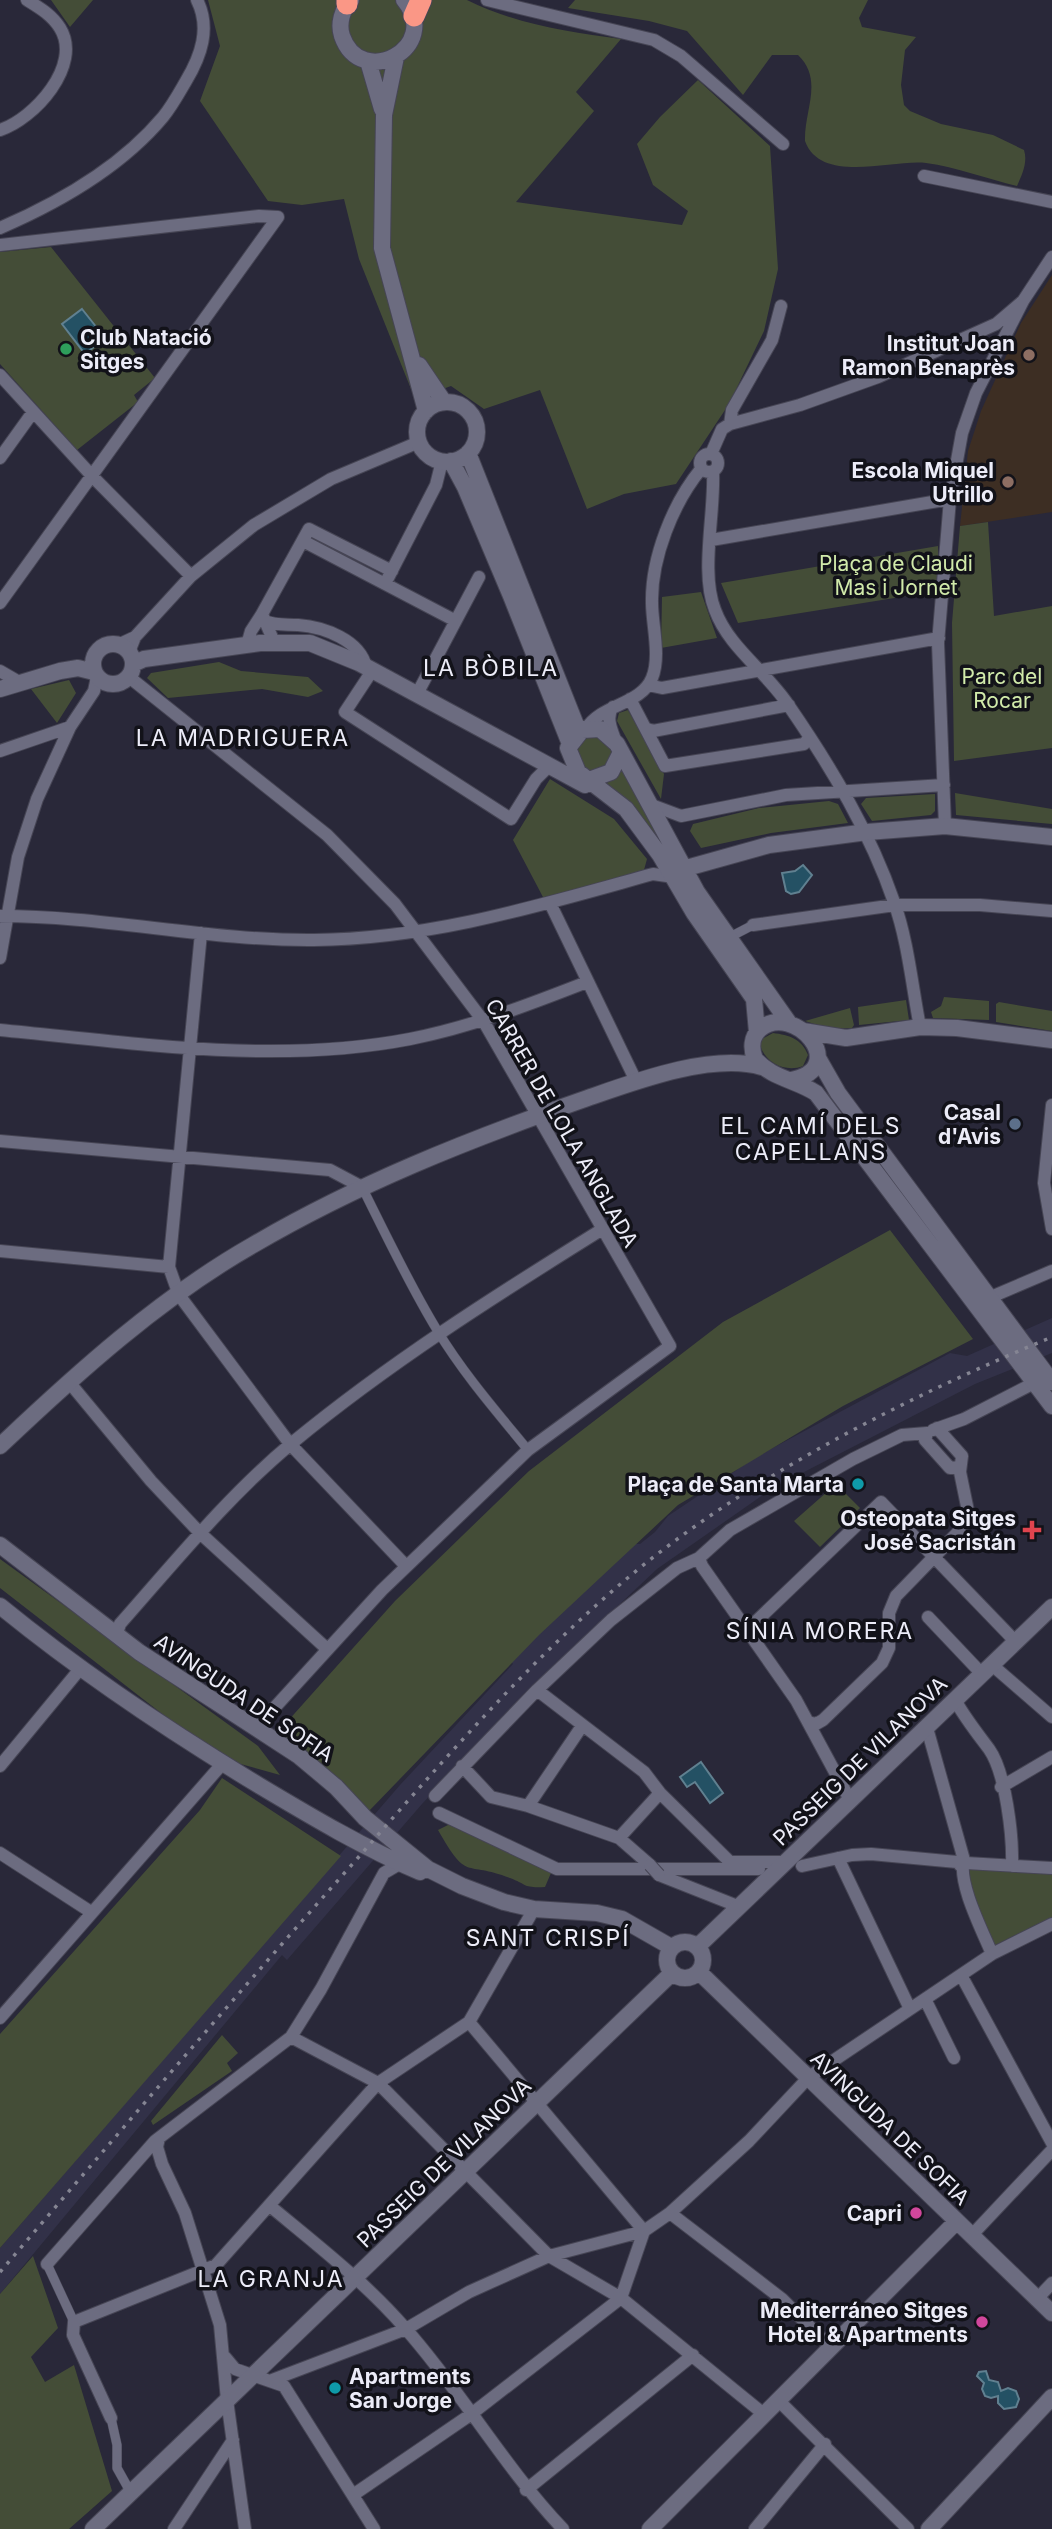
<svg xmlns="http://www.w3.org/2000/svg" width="1052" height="2529" font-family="Inter,sans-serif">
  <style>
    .built { fill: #323148 }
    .education { fill: #3d2e23 }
    .green { fill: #444d37 }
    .water { fill: #245164; stroke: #608090; stroke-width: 2 }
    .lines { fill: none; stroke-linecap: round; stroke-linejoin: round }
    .pedestrian-casing { stroke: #464554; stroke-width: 10 }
    .minor-casing { stroke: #464554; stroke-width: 14 }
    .tertiary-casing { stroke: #464554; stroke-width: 18 }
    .motorway-casing { stroke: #464554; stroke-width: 23 }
    .pedestrian { stroke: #6c6c80; stroke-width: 9 }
    .minor { stroke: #6c6c80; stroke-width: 12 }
    .tertiary { stroke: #6c6c80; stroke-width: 16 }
    .motorway { stroke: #fa9786; stroke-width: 21 }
    .rail { stroke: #858593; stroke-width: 3.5; stroke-dasharray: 3.5 7; stroke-linecap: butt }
    .minor-bridge-casing { stroke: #464554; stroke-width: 14; stroke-linecap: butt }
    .minor-bridge { stroke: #6c6c80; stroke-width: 12 }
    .leisure-dot { fill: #2e9e5b; stroke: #121219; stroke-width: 2.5 }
    .education-dot { fill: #8d6e63; stroke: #121219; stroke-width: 2.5 }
    .service-dot { fill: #5c6f8a; stroke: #121219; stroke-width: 2.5 }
    .culture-dot { fill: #0f9aa8; stroke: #121219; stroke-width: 2.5 }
    .health-dot { fill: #e0444e; stroke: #121219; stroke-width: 2.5 }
    .hotel-dot { fill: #d1479c; stroke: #121219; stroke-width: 2.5 }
    .labels { text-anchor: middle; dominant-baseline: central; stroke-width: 7; stroke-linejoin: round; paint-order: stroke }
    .poi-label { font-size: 21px; font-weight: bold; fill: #ececf8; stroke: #121219; text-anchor: end }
    .park-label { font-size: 21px; fill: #d1eaaa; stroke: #121219 }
    .street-label { font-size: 21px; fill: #ececf8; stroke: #121219 }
    .neighbourhood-label { font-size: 23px; letter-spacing: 2px; fill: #ececf8; stroke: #121219 }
  </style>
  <rect width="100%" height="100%" fill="#292839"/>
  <!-- built -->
  <path class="built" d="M1052,1318V1353L975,1384L773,1488L657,1569L530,1689L422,1804L287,1960L282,1955L0,2294V2248L400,1785L513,1664L504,1651L628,1544H640L655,1532L668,1516L756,1457L950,1353L967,1356Z"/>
  <!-- education -->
  <path class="education" d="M1052,275V512L960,526L968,451L981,411L1021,323Z"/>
  <!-- green -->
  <path class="green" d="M51,0H93L70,27Z
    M208,0H467C515,24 568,32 621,39L576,92L594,111L516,202L682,225L688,211L653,185L637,144L660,117L698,80L770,146L778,269L764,331L729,404L676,484L624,494L587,509L540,390L484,409L451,386L415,399L359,259L344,199L302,205L268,201L200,101L220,46Z
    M575,0H868L859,18L862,27L916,37L905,50L901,85L904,105L910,111L941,124L993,135L1024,150C1028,162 1022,175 1017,186C988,179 956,167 926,163C893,159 821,185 805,141C804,110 824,80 798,55H772L743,95L687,31L649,21L568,8Z
    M51,247L155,378L134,395L138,402L77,450L0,364V252Z
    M988,522L994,616L1052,606V748L954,761L952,623L960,526Z
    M938,546V591L738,623L721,583Z
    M701,592L717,638L661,648L662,597Z
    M219,662L241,671L308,677L323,691L308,697L262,689L168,698L147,678L151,673Z
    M69,680L76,693L57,723L31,689Z
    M628,710L664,774L661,799L617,721L619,713Z
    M577 754a18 18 0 1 1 36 0a18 18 0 1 1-36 0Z
    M624,768L659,836L657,838L606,784Z
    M550,779L614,819L647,859L644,870L544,899L513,840Z
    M955,793L1052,809V824L956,815Z
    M935,794V811L931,815L872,821L861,804L866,798Z
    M829,801L838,804L848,823L771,833L701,848L690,831L693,824L759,808Z
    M944,997L989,1001V1020L933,1018L931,1012L941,1006Z
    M906,1000L909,1020L859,1025L858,1007Z
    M999,1002L1052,1011V1031L996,1022V1004Z
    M850,1008L854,1025L852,1028L830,1029L805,1021Z
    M773,1033C789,1035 802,1039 808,1055L803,1066C786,1073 764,1063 760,1044L762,1039Z
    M890,1230L973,1339L843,1406L678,1505L539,1635L369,1811L278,1732L395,1601L529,1471L723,1322Z
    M836,1484L860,1508L820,1547L794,1521Z
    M0,1559L258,1746L280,1775L219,1758L0,1588Z
    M222,1778L341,1856L0,2248V2034L200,1810Z
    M450,1824L548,1871L551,1873L545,1887C523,1888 528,1885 510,1878C464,1860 468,1883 438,1830Z
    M969,1868L1052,1873V1917L993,1946L967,1875Z
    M222,2035L238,2053L227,2063L232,2071L153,2125L151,2121Z
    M33,2256L58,2328L31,2357L45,2382L74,2365L112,2491L69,2529H0V2294Z"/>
  <!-- water -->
  <path class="water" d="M82,309L105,338L85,354L62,324Z
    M803,865L812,875L799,892L791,894L786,891L782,873L795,871Z
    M701,1762L723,1793L710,1803L695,1782L687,1787L680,1777Z
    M986,2371L989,2380L998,2382L1001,2391L1008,2388L1016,2391L1019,2399L1016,2407L1004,2409L998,2403V2396L991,2398L985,2396L982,2389L984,2383L977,2376L979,2372Z"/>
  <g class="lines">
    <!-- pedestrian casing -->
    <g class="pedestrian-casing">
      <path id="pedestrian" d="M728,938L753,925
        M362,1187C386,1235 409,1284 437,1330C463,1373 496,1411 528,1450
        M47,2264L74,2322
        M111,2418L117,2445V2468L131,2493"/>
    </g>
    <!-- minor casing -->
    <g class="minor-casing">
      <path id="minor" d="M487,0L654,40L681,56L783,144
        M0,130C34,119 83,65 60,28C52,15 40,8 27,0
        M924,176L1052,202
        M0,228C58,203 122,166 163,117C172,106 179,93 186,81C201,56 211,28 197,0
        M0,245L259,216L278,217L0,603
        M0,375L93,477L191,576
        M730,424L732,410L772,340L781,306
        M700 463a9 9 0 1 1 18 0a9 9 0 1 1-18 0Z
        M711,454L722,429L730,424L800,405L878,377L996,324L1023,301L1052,257
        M0,458L33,412
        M713,472C715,513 700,573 715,610C729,648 767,672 789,706C831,767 870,832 894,902C908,941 912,986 920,1027
        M711,540L950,499
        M303,541L454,620
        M388,578L436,485L442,461
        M262,614L309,529L392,571
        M265,621C276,626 287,624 298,625C324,627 360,640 366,667
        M120,644L135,637
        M247,645L251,631L262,614L274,642
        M129,652L135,637L191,576L254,525L331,479L419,442
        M0,671L19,682
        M372,671L345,712L511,819L536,779L549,766
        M129,677L327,835L395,904L484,1022L670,1346L528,1450L382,1590L256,1728
        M648,685L662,688L939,638
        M417,694L479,577
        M630,699L665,766L804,744L809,738
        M613,707C605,717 612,731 616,742
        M586,729C601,704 641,705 652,678C661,656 652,625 652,603C651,558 673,503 701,469
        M647,729L653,731L789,705
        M0,751L70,727
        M649,804L681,816L786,795L944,785
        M945,826L938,643L950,499L962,433L976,393L1023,301
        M550,903L636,1081
        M0,916C105,916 209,941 314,940C431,939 541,905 653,874L674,877
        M753,925L895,905H980L1052,911
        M201,933L169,1267L179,1295L290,1444L406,1566
        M0,958L18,857L37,799L70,727L94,691L97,677
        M0,1030C135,1043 275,1065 410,1039C471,1027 528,1005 587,982
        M1052,1105L1044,1183L1052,1229
        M0,1141L330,1170L362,1187
        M0,1251L169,1267
        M991,1297L1052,1271
        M69,1382L151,1481L200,1533L326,1648
        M933,1430L964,1419L1040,1380
        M927,1433L925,1440L950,1468L960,1467
        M699,1558L702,1566L796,1700L850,1800
        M928,1617L982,1674
        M747,1630L881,1502L1015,1641
        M116,1636L120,1624C174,1563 229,1495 292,1443C389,1363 495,1296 601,1230
        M992,1665L1052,1717
        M537,1690L644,1772L660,1793L730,1862H785
        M955,1700C965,1718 977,1733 989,1749C1006,1773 1013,1837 1012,1866
        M808,1722L816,1724L823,1720L882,1663L889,1648V1613L896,1596L964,1526L968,1511L960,1472L962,1456L937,1428
        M927,1728L964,1860C957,1882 983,1932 992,1954
        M0,1766L80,1669
        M462,1766L491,1797L528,1806L619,1838L650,1865
        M1001,1787L1052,1757
        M435,1796L537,1690L611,1620L677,1568L699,1558L730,1530L853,1459L902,1435L927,1433
        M528,1806L582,1726
        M439,1813L557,1869H759
        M619,1838L660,1793
        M0,1853L91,1912
        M838,1858L910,2009
        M802,1866L852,1855L871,1854L957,1862L962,1867L966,1863L1052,1868
        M659,1875L740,1907
        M961,1975L1052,2143
        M925,1999L954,2058
        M0,2018L223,1763
        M291,2037L378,2083L549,2256L621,2298L765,2415
        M159,2138L157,2147L162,2164L185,2213L220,2325L227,2400L245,2529
        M270,2206C317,2245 365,2282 405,2328C462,2392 504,2467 563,2529
        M670,2213L782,2299L831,2348
        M971,2236L1052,2150
        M47,2264L155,2141L291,2037L321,1989L384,1873L401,1863
        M1037,2299L1052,2283
        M225,2357L235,2369L284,2386L374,2529
        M272,2380L406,2329L469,2292L549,2256L644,2231L670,2213L749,2141L809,2077L992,1954L1052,1924
        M779,2401L908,2529
        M111,2418L73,2335L74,2322L216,2265L378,2083L469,2022L534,1909
        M526,2490L693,2355
        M353,2495L470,2415L621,2298L644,2231L469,2022
        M174,2529L233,2440
        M755,2529L825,2444"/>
    </g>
    <!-- tertiary casing -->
    <g class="tertiary-casing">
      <path id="tertiary" d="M351,0C342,9 338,24 342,36C361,91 443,47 404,0
        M396,57L384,115L382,248L426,411
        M368,61L382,109
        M419,365L444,402
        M417 432a30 30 0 1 1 60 0a30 30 0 1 1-60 0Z
        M468,453L576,725L582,730
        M451,461L465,487L511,596L570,744
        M93 664a20 20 0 1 1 40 0a20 20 0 1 1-40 0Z
        M133,664L144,659L260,643H310L359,663L585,785
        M0,689L60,671L78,668L94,672
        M586,781L611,772L621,752
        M683,869L769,845L867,832L945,826L1052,837
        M803,1031L846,1038L920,1027L957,1028L1052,1040
        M757,1032L754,999L694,913L660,855L626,809L578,772L568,748L582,730L600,729L617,744L697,892L789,1023
        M818,1058L838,1093L1052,1382
        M791,1080C852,1068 794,1001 760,1029C751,1037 751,1049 755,1059C771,1078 796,1080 816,1093L1052,1406
        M0,1446C77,1373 160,1298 253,1245C357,1184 468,1140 582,1100C631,1083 711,1052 762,1067
        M0,1545L139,1652L299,1756L336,1787L365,1818L428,1869L462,1886L504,1902L534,1909L597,1913L622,1919L671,1947
        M0,1606C82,1673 169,1731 260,1786C312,1817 364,1848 420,1872
        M667 1960a18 18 0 1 1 36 0a18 18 0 1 1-36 0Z
        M697,1947L1052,1607
        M699,1972L1052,2313
        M93,2529L672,1973
        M650,2529L956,2222
        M929,2529L1052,2397"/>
    </g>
    <!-- motorway casing -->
    <g class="motorway-casing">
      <path id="motorway" d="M347,4V0
        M414,16L421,0"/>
    </g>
    <!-- pedestrian -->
    <use href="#pedestrian" class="pedestrian"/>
    <!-- minor -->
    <use href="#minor" class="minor"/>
    <!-- tertiary -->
    <use href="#tertiary" class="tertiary"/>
    <!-- motorway -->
    <use href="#motorway" class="motorway"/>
    <!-- rail -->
    <path class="rail" d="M0,2272C118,2134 235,1996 356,1860C440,1764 526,1664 624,1581C746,1478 905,1398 1052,1337"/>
    <!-- minor-bridge casing -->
    <g class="minor-bridge-casing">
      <path id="minor-bridge" d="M650,1865L659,1875"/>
    </g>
    <!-- minor-bridge -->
    <use href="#minor-bridge" class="minor-bridge"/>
  </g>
  <!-- markers -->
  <circle class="leisure-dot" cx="66" cy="349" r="7"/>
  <g class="education-dot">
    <circle cx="1029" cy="355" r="7"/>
    <circle cx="1008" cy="482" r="7"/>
  </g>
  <circle class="service-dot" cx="1015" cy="1124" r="7"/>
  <g class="culture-dot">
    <circle cx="858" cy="1484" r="7"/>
    <circle cx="335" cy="2388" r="7"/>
  </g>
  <path class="health-dot" d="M1028.5 1519.5h7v7h7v7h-7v7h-7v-7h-7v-7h7z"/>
  <g class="hotel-dot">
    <circle cx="916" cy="2213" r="7"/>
    <circle cx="982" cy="2322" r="7"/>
  </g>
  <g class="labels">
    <!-- poi labels -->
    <g class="poi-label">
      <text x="80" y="337" text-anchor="start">Club Natació<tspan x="80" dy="24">Sitges</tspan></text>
      <text x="1015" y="343">Institut Joan<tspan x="1015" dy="24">Ramon Benaprès</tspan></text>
      <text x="994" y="470">Escola Miquel<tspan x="994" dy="24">Utrillo</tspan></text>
      <text x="1001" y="1112">Casal<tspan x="1001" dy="24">d'Avis</tspan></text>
      <text x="844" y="1484">Plaça de Santa Marta</text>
      <text x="1016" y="1518">Osteopata Sitges<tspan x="1016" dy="24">José Sacristán</tspan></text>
      <text x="902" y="2213">Capri</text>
      <text x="968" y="2310">Mediterráneo Sitges<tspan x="968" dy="24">Hotel &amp; Apartments</tspan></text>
      <text x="349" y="2376" text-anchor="start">Apartments<tspan x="349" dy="24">San Jorge</tspan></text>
    </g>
    <!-- park labels -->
    <g class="park-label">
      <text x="896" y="563">Plaça de Claudi<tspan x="896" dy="24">Mas i Jornet</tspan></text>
      <text x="1002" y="676">Parc del<tspan x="1002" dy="24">Rocar</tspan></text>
    </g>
    <!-- street labels -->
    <g class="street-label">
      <text transform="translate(562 1123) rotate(60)">CARRER DE LOLA ANGLADA</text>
      <text transform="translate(244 1698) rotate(34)">AVINGUDA DE SOFIA</text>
      <text transform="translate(860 1761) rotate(-44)">PASSEIG DE VILANOVA</text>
      <text transform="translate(890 2128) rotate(44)">AVINGUDA DE SOFIA</text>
      <text transform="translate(444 2163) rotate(-44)">PASSEIG DE VILANOVA</text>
    </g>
    <!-- neighbourhood labels -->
    <g class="neighbourhood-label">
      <text x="491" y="668">LA BÒBILA</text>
      <text x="243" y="738">LA MADRIGUERA</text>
      <text x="811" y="1126">EL CAMÍ DELS<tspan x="811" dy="26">CAPELLANS</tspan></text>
      <text x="820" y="1631">SÍNIA MORERA</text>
      <text x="548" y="1938">SANT CRISPÍ</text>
      <text x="271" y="2279">LA GRANJA</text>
    </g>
  </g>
</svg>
